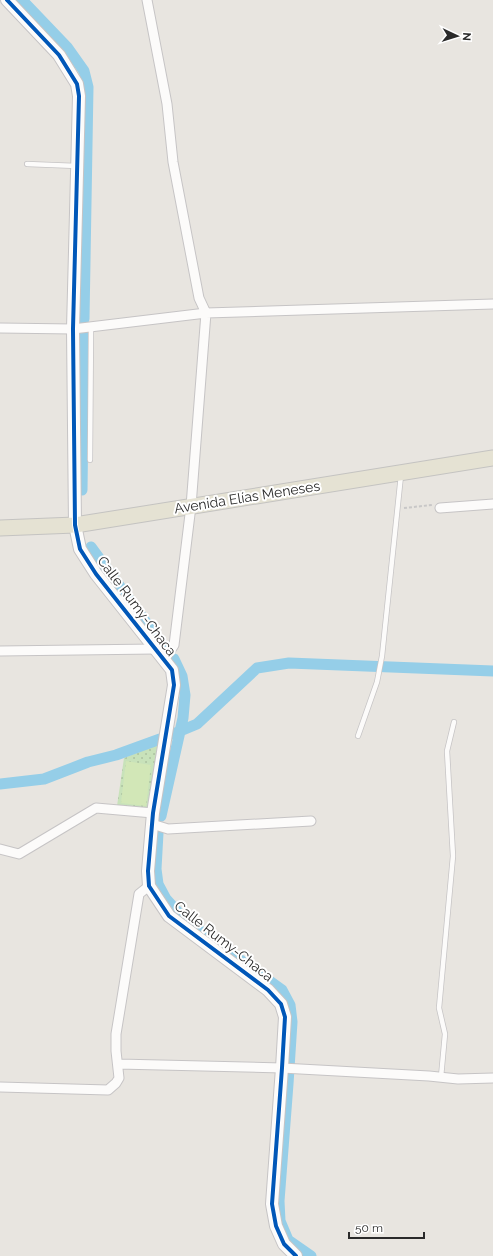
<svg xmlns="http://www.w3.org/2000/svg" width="493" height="1256" font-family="Raleway,sans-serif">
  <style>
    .park { fill: url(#park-dots) }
    .pitch { fill: #d2e7b7 }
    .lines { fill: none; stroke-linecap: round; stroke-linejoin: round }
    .canal { stroke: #95cee8; stroke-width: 11 }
    .service-casing { stroke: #c6c4c5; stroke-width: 6 }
    .minor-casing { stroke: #c6c4c5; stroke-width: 11 }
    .tertiary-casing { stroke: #c6c4c5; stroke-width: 14 }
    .primary-casing { stroke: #c4c3c1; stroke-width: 17 }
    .path { stroke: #c8c7c7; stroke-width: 2; stroke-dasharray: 3 2; stroke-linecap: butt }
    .service { stroke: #fcfbfa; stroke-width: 4.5 }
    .minor { stroke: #fcfbfa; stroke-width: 9 }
    .tertiary { stroke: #fcfbfa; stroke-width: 12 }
    .primary { stroke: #e5e2d3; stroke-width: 15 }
    .cycleway-casing { stroke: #fff; stroke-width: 6 }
    .cycleway { stroke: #0057b8; stroke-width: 4 }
    .labels { text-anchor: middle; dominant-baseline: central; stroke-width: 4; stroke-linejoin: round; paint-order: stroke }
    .street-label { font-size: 14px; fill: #2a2a2a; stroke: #fff }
  </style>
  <defs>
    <pattern id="park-dots" width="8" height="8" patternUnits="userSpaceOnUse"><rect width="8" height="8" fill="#c8e2ba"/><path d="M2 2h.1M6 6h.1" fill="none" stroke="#acc2a0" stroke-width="1.8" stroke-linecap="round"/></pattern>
  </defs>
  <rect width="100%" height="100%" fill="#e8e5e0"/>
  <!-- park -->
  <path class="park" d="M159,744L149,809L117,806L124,758Z"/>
  <!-- pitch -->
  <path class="pitch" d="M126,761L151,765L146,806L121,803Z"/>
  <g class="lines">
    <!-- canal -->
    <path class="canal" d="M22,0L67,47L84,71L88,87L84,319
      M82,490L84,336
      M91,547L164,647
      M173,734L197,724L257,668L289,663L493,671
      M0,784L44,779L88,762L116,755L160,739
      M161,816L183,718L185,695L182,676L174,659
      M158,833L156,869L158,884L166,899L185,920L282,990L290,1005L292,1022L288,1084L279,1201L280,1221L288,1240L311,1256"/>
    <!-- service casing -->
    <g class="service-casing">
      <path id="service" d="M27,164L77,166
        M90,460L91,327
        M358,736L377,682L382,656L401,475
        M441,1077L445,1034L439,1008L453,856L447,751L454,722"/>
    </g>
    <!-- minor casing -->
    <g class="minor-casing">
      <path id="minor" d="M147,0L167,104L173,162L199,298L206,313L191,506L174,645L164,660
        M0,328L73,329L206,313L493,304
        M440,508L493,504
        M0,651L155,649
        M152,824L168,829L311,821
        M0,849L19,854L96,808L153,813
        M118,1064L282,1068L429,1076L458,1079L493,1078
        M0,1087L108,1090L116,1083L119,1078L116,1051V1034L139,894L149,886"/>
    </g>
    <!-- tertiary casing -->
    <g class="tertiary-casing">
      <path id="tertiary" d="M7,0L59,55L77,84L79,96L73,329L75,525L80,549L96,574L172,670L174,685L153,813L148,871L149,886L169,916L268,990L281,1004L285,1017L282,1068L272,1204L276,1226L284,1244L296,1256"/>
    </g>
    <!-- primary casing -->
    <g class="primary-casing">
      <path id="primary" d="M0,528L75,525L493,458"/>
    </g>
    <!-- path -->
    <path class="path" d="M404,508L432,505"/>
    <!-- service -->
    <use href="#service" class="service"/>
    <!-- minor -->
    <use href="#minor" class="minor"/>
    <!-- tertiary -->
    <use href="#tertiary" class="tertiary"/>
    <!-- primary -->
    <use href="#primary" class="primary"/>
    <!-- cycleway casing -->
    <g class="cycleway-casing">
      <path id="cycleway" d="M7,0L59,55L77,84L79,96L73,329L75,525L80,549L96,574L172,670L174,685L153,813L148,871L149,886L169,916L268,990L281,1004L285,1017L282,1068L272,1204L276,1226L284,1244L296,1256"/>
    </g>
    <!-- cycleway -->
    <use href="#cycleway" class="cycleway"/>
  </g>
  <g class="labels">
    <!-- street labels -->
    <g class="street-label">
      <text transform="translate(247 497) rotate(-9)">Avenida Elías Meneses</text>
      <text transform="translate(137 606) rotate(53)">Calle Rumy-Chaca</text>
      <text transform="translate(224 941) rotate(38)">Calle Rumy-Chaca</text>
    </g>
  </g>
  <!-- north arrow -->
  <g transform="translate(457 36) rotate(94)" stroke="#ffffff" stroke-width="3" paint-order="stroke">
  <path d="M0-3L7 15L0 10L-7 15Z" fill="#2a2a2a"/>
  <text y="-6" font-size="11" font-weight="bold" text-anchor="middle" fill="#2a2a2a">N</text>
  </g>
  <!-- scale -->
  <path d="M349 1232v6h75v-6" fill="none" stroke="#2a2a2a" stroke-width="2"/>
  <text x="355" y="1232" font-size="12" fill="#2a2a2a" stroke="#ffffff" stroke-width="3" paint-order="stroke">50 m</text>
</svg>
